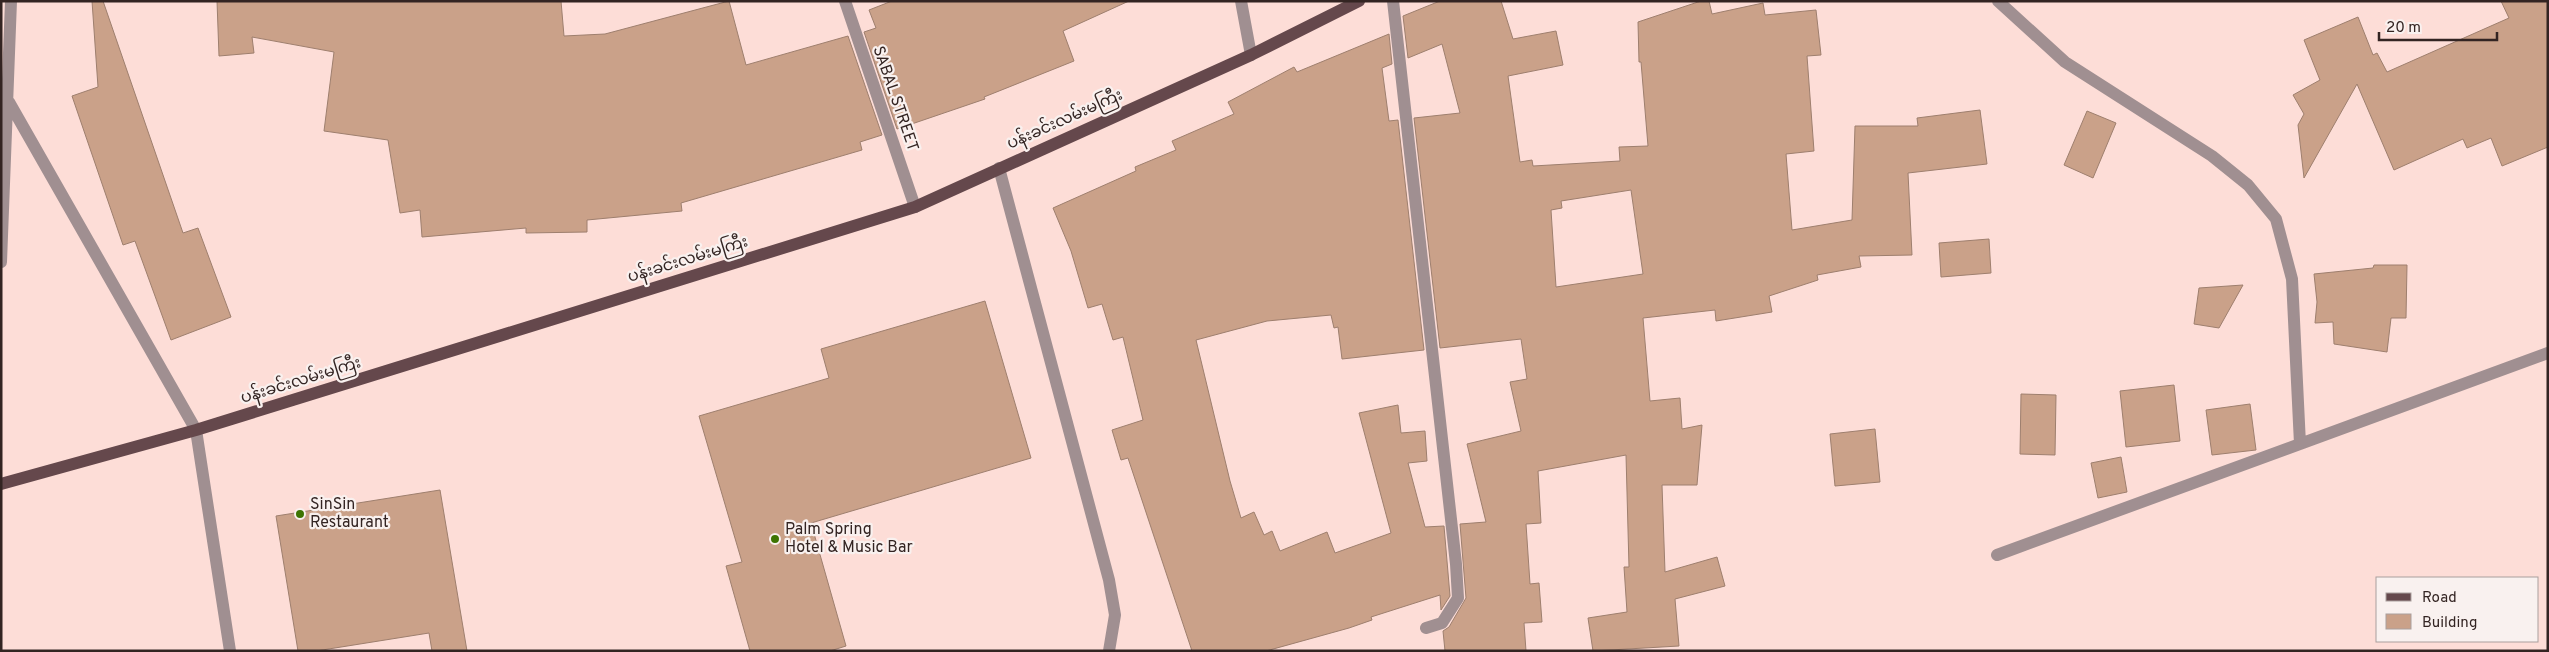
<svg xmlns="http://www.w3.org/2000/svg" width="2549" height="652" font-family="Overpass,'Noto Sans Myanmar',sans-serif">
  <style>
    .building { fill: #caa189; stroke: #9e7f6e; fill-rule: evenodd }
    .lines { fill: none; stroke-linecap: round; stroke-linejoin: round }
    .minor { stroke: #a08f91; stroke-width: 12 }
    .primary { stroke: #65484c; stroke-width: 12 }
    .poi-dot { fill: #3d7402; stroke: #f9f1ef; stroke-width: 2 }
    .labels { text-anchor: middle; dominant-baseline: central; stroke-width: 4.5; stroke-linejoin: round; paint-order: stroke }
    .street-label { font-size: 16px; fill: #332422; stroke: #f9f1ef }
    .poi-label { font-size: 16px; fill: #332422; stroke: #f9f1ef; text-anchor: start }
  </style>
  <rect width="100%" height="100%" fill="#fdddd7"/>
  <!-- building -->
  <path class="building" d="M92,1H103L183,233L198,228L231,317L171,340L135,241L123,245L72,96L98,87Z
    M217,1H561L564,36L605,34L729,1L746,65L848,36L882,135L860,142L862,150L681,203L682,211L587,220V232L526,233V228L422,237L420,210L400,213L388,140L324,131L334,52L252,37L254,53L219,56Z
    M892,1H1129L1063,31L1074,61L984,97L985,99L897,129L864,32L876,28L869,10Z
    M1440,1H1501L1513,39L1556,31L1563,65L1508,76L1520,162L1532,160L1533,166L1620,161L1619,147L1648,146L1641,62H1639L1638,22L1701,1H1709L1712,14L1763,3L1765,15L1816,10L1821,55L1807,56L1814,151L1786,154L1792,230L1852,220L1855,126H1918L1917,118L1980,110L1987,164L1908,173L1912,255L1859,256L1861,267L1817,275L1818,280L1769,296L1772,312L1716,321L1715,310L1643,318L1650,401L1680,398L1682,429L1702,425L1697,485H1662L1665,572L1717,557L1725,586L1675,599L1679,646L1593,651L1588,618L1627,612L1624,567H1629L1626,455L1538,471L1541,523L1526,524L1530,584L1539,583L1542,622L1524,623L1526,651H1445L1443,631L1449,627L1466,598L1460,524L1486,522L1467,444L1521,431L1510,382L1527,379L1521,339L1440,348L1414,118L1460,113L1442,44L1408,58L1403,16ZM1631,190L1643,274L1556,287L1551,210L1562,208L1561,201Z
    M2501,1H2548V147L2502,166L2491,138L2467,148L2463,139L2394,170L2357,84L2304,178L2298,125L2304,114L2293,95L2320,80L2304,40L2358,17L2373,55L2377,53L2387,72L2509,18Z
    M1389,34L1392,64L1382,68L1389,121L1398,120L1424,350L1342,359L1338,327L1334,328L1331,315L1267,321L1196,340L1230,481L1241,518L1254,512L1264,535L1272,531L1280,551L1327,532L1335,553L1391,533L1359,413L1398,405L1401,433L1425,431L1427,461L1408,463L1425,527L1444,526L1450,596L1441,610L1440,595L1371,617L1372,620L1349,628L1266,651H1192L1128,458L1121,460L1112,430L1143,420L1123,337L1113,340L1102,304L1088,308L1071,251L1053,208L1136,171L1135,167L1176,150L1172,141L1234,114L1228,102L1294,67L1297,72Z
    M2087,111L2116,123L2093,178L2064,165Z
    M1989,239L1991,273L1941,277L1939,243Z
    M2374,265H2407L2406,318H2391L2387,352L2334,344L2333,322L2315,323L2317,302L2314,274L2373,268Z
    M2243,285L2219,328L2194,324L2199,288Z
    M985,301L1031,458L811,523L846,646L830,651H750L726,566L742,562L699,416L829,378L821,349Z
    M2174,385L2180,441L2126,447L2120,391Z
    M2021,394L2056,395L2055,455L2020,454Z
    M2250,404L2256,450L2212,455L2206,410Z
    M1875,429L1880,482L1835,486L1830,434Z
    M2121,457L2127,492L2098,498L2091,463Z
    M440,490L467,651H432L429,633L316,651H298L276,516Z"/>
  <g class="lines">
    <!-- minor -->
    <path class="minor" d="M845,1L915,207
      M1241,1L1251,55
      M1393,1L1456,564L1458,598L1442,623L1426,628
      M1998,1L2065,62L2212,156L2248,185L2276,219L2292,279L2300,444
      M9,102L196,430L230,651
      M999,168L1109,580L1115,615L1109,651
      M1,262L11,1
      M1997,555L2548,353"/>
    <!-- primary -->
    <path class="primary" d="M1,484L196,430L915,207L1251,55L1359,1"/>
  </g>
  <!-- markers -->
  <g class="poi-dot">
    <circle cx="300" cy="514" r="5"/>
    <circle cx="775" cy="539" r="5"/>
  </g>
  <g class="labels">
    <!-- street labels -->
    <g class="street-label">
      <text transform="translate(895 99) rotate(71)">SABAL STREET</text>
      <text transform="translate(1065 120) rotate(-24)">ပန်းခင်းလမ်းမကြီး</text>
      <text transform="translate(688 260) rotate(-17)">ပန်းခင်းလမ်းမကြီး</text>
      <text transform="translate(301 381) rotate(-17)">ပန်းခင်းလမ်းမကြီး</text>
    </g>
    <!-- poi labels -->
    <g class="poi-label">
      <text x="310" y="505">SinSin<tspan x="310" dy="18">Restaurant</tspan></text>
      <text x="785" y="530">Palm Spring<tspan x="785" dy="18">Hotel &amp; Music Bar</tspan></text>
    </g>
  </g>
  <!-- border -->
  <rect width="2549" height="652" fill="none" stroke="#332422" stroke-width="5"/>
  <!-- legend -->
  <rect x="2376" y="577" width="162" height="65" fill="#f9f1ef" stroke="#aa9f9d"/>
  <rect x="2386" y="593" width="25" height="8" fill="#65484c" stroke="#aa9f9d"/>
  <text x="2422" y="602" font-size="15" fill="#332422">Road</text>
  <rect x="2386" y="614" width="25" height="15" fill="#caa189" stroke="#aa9f9d"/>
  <text x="2422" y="627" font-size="15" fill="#332422">Building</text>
  <!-- scale -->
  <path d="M2379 32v8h118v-8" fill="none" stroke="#332422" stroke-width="2.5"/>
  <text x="2386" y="32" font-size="15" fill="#332422" stroke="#f9f1ef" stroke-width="4" paint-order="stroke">20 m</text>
</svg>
